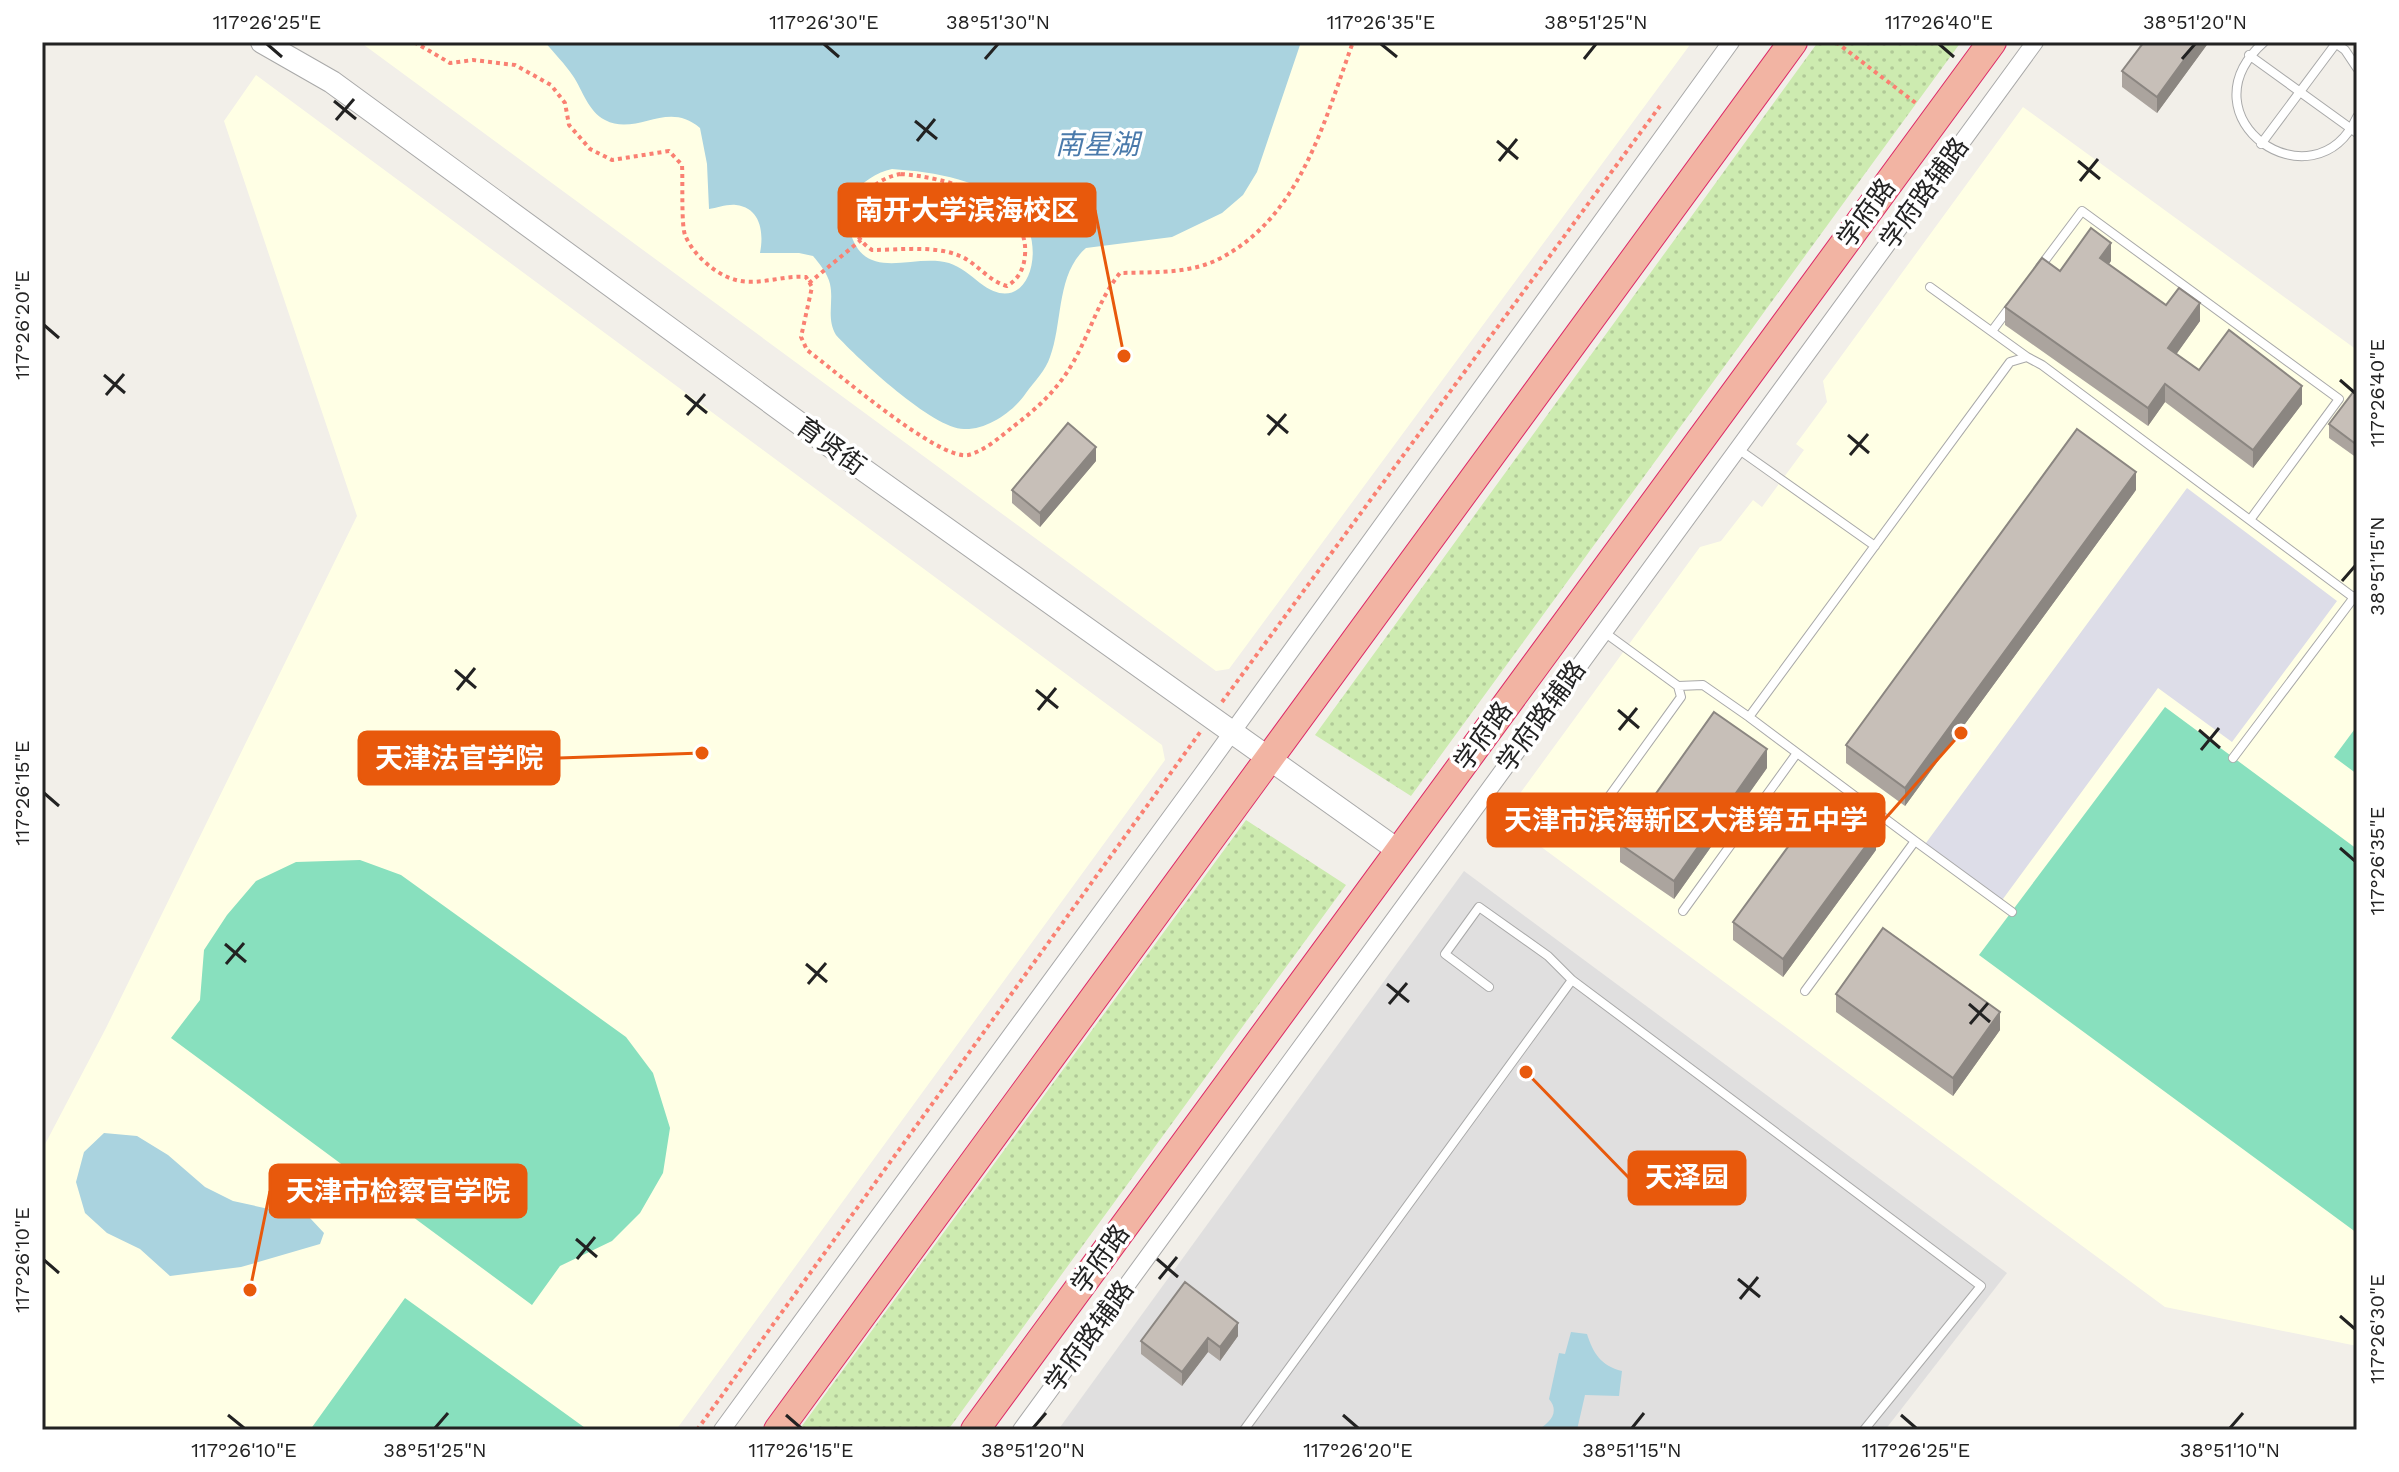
<svg xmlns="http://www.w3.org/2000/svg" width="2399" height="1472" font-family="'Work Sans','Noto Sans SC',sans-serif">
  <style>
    .residential { fill: #e0dfdf }
    .education { fill: #ffffe5 }
    .grass { fill: url(#grass-dots) }
    .pitch { fill: #88e0be }
    .plaza { fill: #dddde8 }
    .water { fill: #aad3df; fill-rule: evenodd }
    .lines { fill: none; stroke-linecap: round; stroke-linejoin: round }
    .service-casing { stroke: #a9a9a9; stroke-width: 10 }
    .minor-casing { stroke: #a9a9a9; stroke-width: 18 }
    .tertiary-casing { stroke: #a9a9a9; stroke-width: 24 }
    .trunk-casing { stroke: #dc2a67; stroke-width: 30 }
    .path { stroke: #fa8072; stroke-width: 4; stroke-dasharray: 4 4; stroke-linecap: butt }
    .service { stroke: #fff; stroke-width: 8 }
    .minor { stroke: #fff; stroke-width: 16 }
    .tertiary { stroke: #fff; stroke-width: 22 }
    .trunk { stroke: #f2b4a3; stroke-width: 28 }
    .wall { fill: #aba49e }
    .shaded-wall { fill: #8b8681 }
    .building { fill: #c7bfb8; stroke: #8b8681; stroke-width: 2 }
    .ticks { fill: none; stroke: #222; stroke-width: 3 }
    .labels { text-anchor: middle; dominant-baseline: central; stroke-width: 7; stroke-linejoin: round; paint-order: stroke }
    .street-label { font-size: 26px; fill: #222; stroke: #fff }
    .water-label { font-size: 28px; font-style: italic; fill: #4a7aab; stroke: #fff }
    .leader { fill: none; stroke: #e8590c; stroke-width: 3 }
    .callout-dot { fill: #e8590c; stroke: #fff; stroke-width: 3 }
    .callout { fill: #e8590c; stroke: #e8590c; stroke-width: 3 }
    .callout-label { font-size: 28px; text-anchor: middle; font-weight: bold; fill: #fff }
    .neatline { fill: none; stroke: #222; stroke-width: 3 }
    .ticks-label { font-size: 20px; text-anchor: middle; fill: #222 }
  </style>
  <defs>
    <pattern id="grass-dots" width="8" height="8" patternUnits="userSpaceOnUse" patternTransform="scale(2)"><rect width="8" height="8" fill="#cdebb0"/><path d="M2 2h.1M6 6h.1" fill="none" stroke="#b0c997" stroke-width="1.8" stroke-linecap="round"/></pattern>
  </defs>
  <rect width="100%" height="100%" fill="#f2efe9"/>
  <!-- residential -->
  <path class="residential" d="M1464,871L2007,1273L1885,1430H1058Z"/>
  <!-- education -->
  <path class="education" d="M360,42H1692L1229,669L1216,671Z
    M256,75L1162,745L1165,760L676,1430H42V1150L106,1028L357,516L224,121Z
    M2023,107L2357,350V1346L2165,1307L1502,818L1700,547L1721,541L1753,500L1762,507L1804,450L1796,444L1827,402L1823,381Z"/>
  <!-- grass -->
  <path class="grass" d="M1818,42H1961L1411,796L1315,735Z
    M1246,820L1346,885L948,1430H799Z"/>
  <!-- pitch -->
  <path class="pitch" d="M2165,707L2357,849V1233L1979,955Z
    M2357,726V774L2334,757Z
    M360,860L401,875L626,1037L653,1073L670,1128L663,1173L640,1213L612,1241L560,1266L532,1305L171,1038L200,1000L204,950L227,915L256,881L296,862Z
    M405,1298L588,1430H310Z"/>
  <!-- plaza -->
  <path class="plaza" d="M2187,488L2337,601L2232,742L2158,688L2000,903L1923,847Z"/>
  <!-- water -->
  <path class="water" d="M545,42H1301L1257,172L1243,195L1222,213L1172,237L1086,248C1056,274 1063,323 1050,357C1046,370 1034,382 1026,393C1014,411 987,430 964,429C933,429 858,359 836,335C826,318 834,302 830,284C828,274 819,263 813,256L799,253H760C764,233 761,208 736,205C727,204 717,208 709,209L707,164L700,128C667,99 637,137 605,120C588,111 583,91 573,76C565,64 554,53 545,42ZM892,169C936,172 984,180 1017,211C1049,242 1030,322 980,283C970,275 961,267 949,263C912,253 864,284 850,231C846,219 847,207 853,196C861,182 877,172 892,169Z
    M104,1133L137,1136L168,1155L205,1187L233,1201L310,1218L324,1233L320,1244L241,1267L170,1276L140,1249L107,1233L85,1213L76,1182L84,1152Z
    M1571,1332L1587,1334C1593,1353 1601,1366 1622,1371L1619,1396L1585,1395L1577,1430H1537C1548,1424 1561,1413 1549,1399L1559,1353L1565,1354Z"/>
  <g class="lines">
    <!-- service casing -->
    <g class="service-casing">
      <path id="service" d="M2264,42C2179,118 2314,210 2357,117
        M2334,42L2345,50L2357,68
        M2249,55L2357,133
        M2261,144L2337,42
        M2040,267L2082,211L2339,399L2250,520
        M1930,287L2027,357
        M1992,331L2010,307
        M1738,449L1875,546
        M1604,632L1678,686L1703,685L1749,717
        M2233,758L2355,596
        M1577,841L1681,697L1678,686
        M1915,841L2012,912
        M1683,911L1797,753
        M1489,987L1445,954L1479,907L1548,956L1572,980L1981,1286L1864,1430
        M1805,991L1915,841L1749,717L2010,362L2027,357L2042,365L2357,600
        M1244,1430L1572,980"/>
    </g>
    <!-- minor casing -->
    <g class="minor-casing">
      <path id="minor" d="M722,1430L1202,774L1731,42
        M1021,1430L2035,42"/>
    </g>
    <!-- tertiary casing -->
    <g class="tertiary-casing">
      <path id="tertiary" d="M262,42L332,82L840,453L1399,851"/>
    </g>
    <!-- trunk casing -->
    <g class="trunk-casing">
      <path id="trunk" d="M778,1430L1793,42
        M975,1430L1992,42"/>
    </g>
    <!-- path -->
    <path class="path" d="M414,42L450,63L473,60L515,65L551,85L565,103L569,125L590,149L612,160L669,151L682,165C683,180 681,224 685,235C693,255 716,275 736,280C759,286 783,275 806,277L812,287L801,337L807,350C834,370 939,461 968,455C985,451 1001,436 1014,426C1039,407 1060,387 1075,359C1091,330 1099,299 1120,273C1152,272 1187,274 1217,260C1300,219 1324,122 1353,42
      M1836,42L1917,104
      M901,174C943,177 1030,198 1025,255C1024,268 1019,279 1007,286C988,281 977,263 960,256C935,245 899,250 872,250C833,225 865,179 901,174Z
      M809,283L861,240
      M1222,702L1660,106
      M697,1430L1201,731"/>
    <!-- service -->
    <use href="#service" class="service"/>
    <!-- minor -->
    <use href="#minor" class="minor"/>
    <!-- tertiary -->
    <use href="#tertiary" class="tertiary"/>
    <!-- trunk -->
    <use href="#trunk" class="trunk"/>
  </g>
  <!-- wall -->
  <path class="wall" d="M2209,42L2157,113L2122,87V71Z
    M2111,261L2109,264L2166,305L2200,321L2176,354L2199,370L2302,404L2253,468L2165,402L2148,426L2005,325V307Z
    M2357,387V458L2329,438V424Z
    M1096,461L1040,527L1012,503V490Z
    M2136,490L1905,806L1846,763V745Z
    M1767,768L1674,899L1620,862V844Z
    M1876,850L1783,977L1733,940V922Z
    M1836,994L2000,1030L1953,1096L1836,1012Z
    M1238,1336L1220,1361L1208,1352L1182,1386L1141,1354V1341Z"/>
  <!-- shaded-wall -->
  <path class="shaded-wall" d="M2197,42H2209L2157,113V97Z
    M2111,243V261L2100,276V258Z
    M2200,303V321L2168,366V348Z
    M2165,384V402L2148,426V408Z
    M2302,386V404L2253,468V450Z
    M1096,447V461L1040,527V513Z
    M2136,472V490L1905,806V788Z
    M1767,749V768L1674,899V881Z
    M1876,832V850L1783,977V959Z
    M2000,1012V1030L1953,1096V1078Z
    M1238,1323V1336L1220,1361V1347Z
    M1208,1338V1352L1182,1386V1372Z"/>
  <!-- building -->
  <path class="building" d="M2144,42H2197L2157,97L2122,71Z
    M2091,228L2111,243L2100,258L2166,305L2179,288L2200,303L2168,348L2199,370L2229,330L2302,386L2253,450L2165,384L2148,408L2005,307L2042,258L2060,271Z
    M2357,387V445L2329,424Z
    M1068,423L1096,447L1040,513L1012,490Z
    M2077,429L2136,472L1905,788L1846,745Z
    M1714,712L1767,749L1674,881L1620,844Z
    M1826,795L1876,832L1783,959L1733,922Z
    M1883,928L2000,1012L1953,1078L1836,994Z
    M1185,1282L1238,1323L1220,1347L1208,1338L1182,1372L1141,1341Z"/>
  <!-- ticks -->
  <path class="ticks" d="M267,44L282,57M824,44L839,57M1381,44L1397,57M1939,44L1954,57M985,59L998,44M1584,59L1596,44M2182,59L2195,44M334,101L356,119M336,120L354,99M915,121L937,139M917,141L935,119M1497,141L1518,159M1499,161L1517,139M2078,161L2100,179M2080,181L2098,159M44,325L59,338M104,375L125,393M2340,380L2355,393M106,395L124,374M685,395L707,413M687,415L705,394M1267,415L1288,433M1268,435L1286,414M1848,435L1869,453M1850,455L1868,434M2342,581L2355,566M455,670L476,688M457,690L475,668M1036,690L1058,708M1038,710L1056,688M1618,710L1639,728M1619,730L1637,708M2199,730L2220,748M2201,750L2219,728M44,793L59,806M2340,848L2355,861M225,944L246,962M226,964L244,943M806,964L827,982M808,984L826,963M1387,984L1409,1002M1389,1004L1407,983M1969,1004L1990,1022M1970,1024L1988,1003M576,1239L597,1257M577,1259L595,1237M1157,1259L1178,1277M44,1260L59,1273M1159,1279L1177,1257M1738,1279L1760,1297M1740,1299L1758,1277M2340,1316L2355,1329M228,1415L244,1428M786,1415L801,1428M1343,1415L1358,1428M1901,1415L1916,1428M435,1428L448,1413M1033,1428L1046,1413M1632,1428L1644,1413M2230,1428L2243,1413"/>
  <g class="labels">
    <!-- street labels -->
    <g class="street-label">
      <text transform="translate(1924 193) rotate(-54)">学府路辅路</text>
      <text transform="translate(1866 213) rotate(-54)">学府路</text>
      <text transform="translate(831 446) rotate(36)">育贤街</text>
      <text transform="translate(1541 716) rotate(-54)">学府路辅路</text>
      <text transform="translate(1483 736) rotate(-54)">学府路</text>
      <text transform="translate(1100 1259) rotate(-54)">学府路</text>
      <text transform="translate(1089 1336) rotate(-54)">学府路辅路</text>
    </g>
    <!-- water labels -->
    <g class="water-label">
      <text x="1097" y="144">南星湖</text>
    </g>
  </g>
  <!-- callouts -->
  <path class="leader" d="M1124 356L1095 210M702 753L559 758M1961 733L1884 820M1526 1072L1629 1178M250 1290L270 1191"/>
  <g class="callout-dot">
    <circle cx="1124" cy="356" r="8"/>
    <circle cx="702" cy="753" r="8"/>
    <circle cx="1961" cy="733" r="8"/>
    <circle cx="1526" cy="1072" r="8"/>
    <circle cx="250" cy="1290" r="8"/>
  </g>
  <g class="callout">
    <rect x="839" y="184" width="256" height="52" rx="8"/>
    <rect x="359" y="732" width="200" height="52" rx="8"/>
    <rect x="1488" y="794" width="396" height="52" rx="8"/>
    <rect x="1629" y="1152" width="116" height="52" rx="8"/>
    <rect x="270" y="1165" width="256" height="52" rx="8"/>
  </g>
  <g class="callout-label">
    <text x="967" y="220">南开大学滨海校区</text>
    <text x="459" y="768">天津法官学院</text>
    <text x="1686" y="830">天津市滨海新区大港第五中学</text>
    <text x="1687" y="1187">天泽园</text>
    <text x="398" y="1201">天津市检察官学院</text>
  </g>
  <!-- border -->
  <rect width="2399" height="1472" fill="none" stroke="#ffffff" stroke-width="88"/>
  <rect x="44" y="44" width="2311" height="1384" class="neatline"/>
  <g class="ticks-label">
    <text x="267" y="29">117°26'25"E</text>
    <text x="824" y="29">117°26'30"E</text>
    <text x="998" y="29">38°51'30"N</text>
    <text x="1381" y="29">117°26'35"E</text>
    <text x="1596" y="29">38°51'25"N</text>
    <text x="1939" y="29">117°26'40"E</text>
    <text x="2195" y="29">38°51'20"N</text>
    <text transform="translate(22 325) rotate(-90)" y="7">117°26'20"E</text>
    <text transform="translate(2377 393) rotate(-90)" y="7">117°26'40"E</text>
    <text transform="translate(2377 566) rotate(-90)" y="7">38°51'15"N</text>
    <text transform="translate(22 793) rotate(-90)" y="7">117°26'15"E</text>
    <text transform="translate(2377 861) rotate(-90)" y="7">117°26'35"E</text>
    <text transform="translate(22 1260) rotate(-90)" y="7">117°26'10"E</text>
    <text transform="translate(2377 1329) rotate(-90)" y="7">117°26'30"E</text>
    <text x="244" y="1457">117°26'10"E</text>
    <text x="435" y="1457">38°51'25"N</text>
    <text x="801" y="1457">117°26'15"E</text>
    <text x="1033" y="1457">38°51'20"N</text>
    <text x="1358" y="1457">117°26'20"E</text>
    <text x="1632" y="1457">38°51'15"N</text>
    <text x="1916" y="1457">117°26'25"E</text>
    <text x="2230" y="1457">38°51'10"N</text>
  </g>
</svg>
